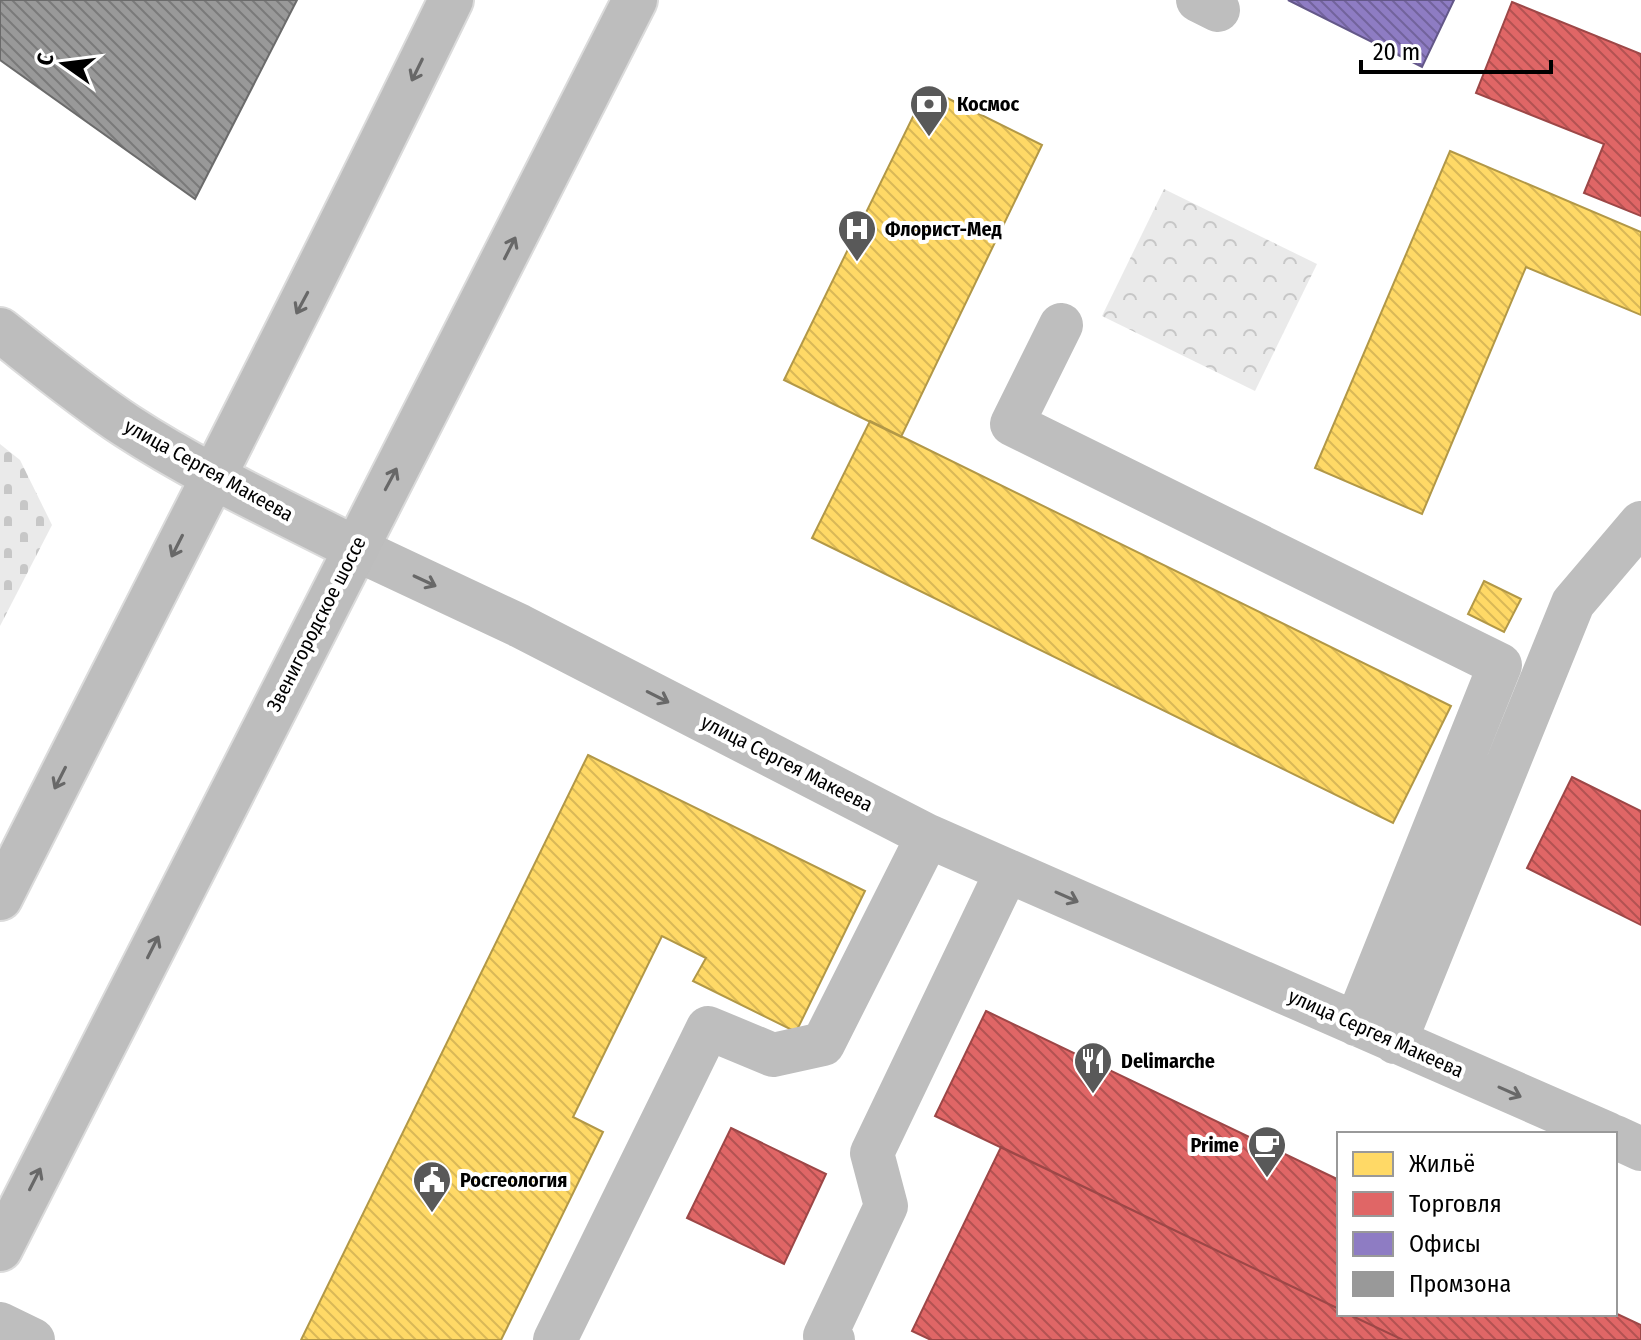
<svg xmlns="http://www.w3.org/2000/svg" width="1641" height="1340" font-family="'Fira Sans Condensed',sans-serif">
  <style>
    .forest { fill: url(#forest-crowns) }
    .cemetery { fill: url(#cemetery-stones) }
    .homes { fill: url(#homes-back-hatch); stroke: #b29847; stroke-width: 2 }
    .shops { fill: url(#shops-back-hatch); stroke: #9d4747; stroke-width: 2 }
    .offices { fill: url(#offices-back-hatch); stroke: #635788; stroke-width: 2 }
    .industry { fill: url(#industry-back-hatch); stroke: #6b6b6b; stroke-width: 2 }
    .lines { fill: none; stroke-linecap: round; stroke-linejoin: round }
    .major-casing { stroke: #dbdbdb; stroke-width: 48 }
    .minor { stroke: #bebebe; stroke-width: 44 }
    .major { stroke: #bdbdbd; stroke-width: 44 }
    .oneway { stroke: #686868 }
    .labels { text-anchor: middle; dominant-baseline: central; stroke-width: 8; stroke-linejoin: round; paint-order: stroke }
    .poi-label { font-size: 20px; font-weight: bold; fill: #000; stroke: #fff; text-anchor: start }
    .street-label { font-size: 20px; fill: #000; stroke: #fff }
  </style>
  <defs>
    <pattern id="forest-crowns" width="20" height="18" patternUnits="userSpaceOnUse" patternTransform="scale(2)"><rect width="20" height="18" fill="#eaeaea"/><path d="M2 6a3 3 0 1 1 6 0M12 15a3 3 0 1 1 6 0" fill="none" stroke="#c7c7c7"/></pattern>
    <pattern id="cemetery-stones" width="16" height="16" patternUnits="userSpaceOnUse" patternTransform="scale(2)"><rect width="16" height="16" fill="#eaeaea"/><path d="M2 7V4a2 2 0 0 1 4 0v3zM10 15v-3a2 2 0 0 1 4 0v3z" fill="#c7c7c7"/></pattern>
    <pattern id="homes-back-hatch" width="6" height="6" patternUnits="userSpaceOnUse" patternTransform="scale(2)"><rect width="6" height="6" fill="#ffd966"/><path d="M-1 5l2 2M0 0l6 6M5-1l2 2" fill="none" stroke="#d9b857"/></pattern>
    <pattern id="shops-back-hatch" width="6" height="6" patternUnits="userSpaceOnUse" patternTransform="scale(2)"><rect width="6" height="6" fill="#e06666"/><path d="M-1 5l2 2M0 0l6 6M5-1l2 2" fill="none" stroke="#b35252"/></pattern>
    <pattern id="offices-back-hatch" width="6" height="6" patternUnits="userSpaceOnUse" patternTransform="scale(2)"><rect width="6" height="6" fill="#8e7cc3"/><path d="M-1 5l2 2M0 0l6 6M5-1l2 2" fill="none" stroke="#72639c"/></pattern>
    <pattern id="industry-back-hatch" width="6" height="6" patternUnits="userSpaceOnUse" patternTransform="scale(2)"><rect width="6" height="6" fill="#999"/><path d="M-1 5l2 2M0 0l6 6M5-1l2 2" fill="none" stroke="#7a7a7a"/></pattern>
  </defs>
  <rect width="100%" height="100%" fill="#fff"/>
  <!-- forest -->
  <path class="forest" d="M1164,189L1317,264L1255,391L1102,316Z"/>
  <!-- cemetery -->
  <path class="cemetery" d="M0,444L20,460L52,525L0,626Z"/>
  <!-- homes -->
  <path class="homes" d="M927,88L1042,145L901,437L784,380Z
    M1450,151L1641,232V315L1526,267L1422,514L1315,468Z
    M870,421L1451,706L1393,823L812,538Z
    M1484,581L1521,599L1504,632L1468,614Z
    M588,755L865,891L796,1032L693,981L706,958L662,936L573,1117L603,1132L501,1340H301Z"/>
  <!-- shops -->
  <path class="shops" d="M1512,2L1641,54V216L1584,193L1604,144L1476,93Z
    M1572,777L1641,811V925L1527,868Z
    M986,1011L1339,1180V1309L935,1116Z
    M731,1128L826,1174L784,1264L687,1218Z
    M1001,1147L1339,1309V1314H1348L1403,1340H931L912,1331Z
    M1615,1313L1641,1325V1340H1403L1348,1314Z"/>
  <!-- offices -->
  <path class="offices" d="M1288,0H1454L1422,67Z"/>
  <!-- industry -->
  <path class="industry" d="M0,0H297L195,199L0,60Z"/>
  <g class="lines">
    <!-- major casing -->
    <g class="major-casing">
      <path id="major" d="M0,330C42,363 83,397 127,426C199,473 278,509 354,548
        M0,898C151,598 305,301 451,0
        M0,1249L635,0"/>
    </g>
    <!-- minor -->
    <path class="minor" d="M1198,0L1218,10
      M1061,325L1012,424L1500,665L1356,1024
      M354,548L520,626L928,836L1608,1134
      M1395,1042L1573,603L1641,523
      M1615,1137L1641,1149
      M0,1324L33,1340
      M555,1340L708,1028L773,1055L823,1044L928,836
      M833,1340L825,1336L886,1206L872,1153L1007,871"/>
    <!-- major -->
    <use href="#major" class="major"/>
  </g>
  <!-- one-way arrows -->
  <defs><path id="oneway-shaft" d="M-6 0H5M1.5-3L5.5 0L1.5 3" fill="none" stroke-width="1.6" stroke-linecap="round" stroke-linejoin="round" transform="scale(2)"/></defs>
  <g class="oneway">
    <use href="#oneway-shaft" transform="translate(417 70) rotate(116)"/>
    <use href="#oneway-shaft" transform="translate(510 248) rotate(-63)"/>
    <use href="#oneway-shaft" transform="translate(302 303) rotate(118)"/>
    <use href="#oneway-shaft" transform="translate(391 479) rotate(-62)"/>
    <use href="#oneway-shaft" transform="translate(177 546) rotate(117)"/>
    <use href="#oneway-shaft" transform="translate(425 581) rotate(25)"/>
    <use href="#oneway-shaft" transform="translate(658 697) rotate(27)"/>
    <use href="#oneway-shaft" transform="translate(60 778) rotate(117)"/>
    <use href="#oneway-shaft" transform="translate(1067 897) rotate(24)"/>
    <use href="#oneway-shaft" transform="translate(153 947) rotate(-63)"/>
    <use href="#oneway-shaft" transform="translate(1510 1092) rotate(24)"/>
    <use href="#oneway-shaft" transform="translate(35 1179) rotate(-63)"/>
  </g>
  <!-- icons -->
  <defs>
    <g id="bank-pin" transform="scale(2)"><path d="M0 17L-7.5 6A9.5 9.5 0 1 1 7.5 6Z" fill="#595959" stroke="#fff"/><path d="M-6-4H6V4H-6ZM0-2.3a2.3 2.3 0 1 0 0 4.6a2.3 2.3 0 1 0 0-4.6Z" fill="#fff"/></g>
    <g id="hospital-pin" transform="scale(2)"><path d="M0 17L-7.5 6A9.5 9.5 0 1 1 7.5 6Z" fill="#595959" stroke="#fff"/><path d="M-5-5h3v3.5h4V-5h3V5h-3V1.5h-4V5h-3Z" fill="#fff"/></g>
    <g id="restaurant-pin" transform="scale(2)"><path d="M0 17L-7.5 6A9.5 9.5 0 1 1 7.5 6Z" fill="#595959" stroke="#fff"/><path d="M-5-6h1v4h1v-4h1v4h1v-4h1v5L-1.5 .5V6h-2V.5L-5-1ZM5-6V6H3V1.5H1.5Q1.5-4 5-6Z" fill="#fff"/></g>
    <g id="cafe-pin" transform="scale(2)"><path d="M0 17L-7.5 6A9.5 9.5 0 1 1 7.5 6Z" fill="#595959" stroke="#fff"/><path d="M-5.5-4.5H6V0H3Q3 3.5 0 3.5H-2.5Q-5.5 3.5-5.5 0ZM3-3.2v2h1.7v-2ZM-6 4.5H4V6H-6Z" fill="#fff"/></g>
    <g id="civic-pin" transform="scale(2)"><path d="M0 17L-7.5 6A9.5 9.5 0 1 1 7.5 6Z" fill="#595959" stroke="#fff"/><path d="M-.6-6.5H3V-4.5H.6V-3L4-1V1h2V6H-6V1h2V-1L-.6-3ZM-1.2 2.5V6h2.4V2.5Z" fill="#fff"/></g>
  </defs>
  <g fill-rule="evenodd">
    <use href="#bank-pin" x="929" y="104"/>
    <use href="#hospital-pin" x="857" y="229"/>
    <use href="#restaurant-pin" x="1093" y="1061"/>
    <use href="#cafe-pin" x="1267" y="1145"/>
    <use href="#civic-pin" x="432" y="1180"/>
  </g>
  <g class="labels">
    <!-- poi labels -->
    <g class="poi-label">
      <text x="957" y="104">Космос</text>
      <text x="885" y="229">Флорист-Мед</text>
      <text x="1121" y="1061">Delimarche</text>
      <text x="1239" y="1145" text-anchor="end">Prime</text>
      <text x="460" y="1180">Росгеология</text>
    </g>
    <!-- street labels -->
    <g class="street-label">
      <text transform="translate(209 470) rotate(29)">улица Сергея Макеева</text>
      <text transform="translate(316 624) rotate(-63)">Звенигородское шоссе</text>
      <text transform="translate(787 763) rotate(27)">улица Сергея Макеева</text>
      <text transform="translate(1376 1033) rotate(24)">улица Сергея Макеева</text>
    </g>
  </g>
  <!-- legend -->
  <rect x="1337" y="1132" width="280" height="184" fill="#ffffff" stroke="#999999" stroke-width="2"/>
  <rect x="1353" y="1152" width="40" height="24" fill="#ffd966" stroke="#999999" stroke-width="2"/>
  <text x="1409" y="1172" font-size="24" fill="#000000">Жильё</text>
  <rect x="1353" y="1192" width="40" height="24" fill="#e06666" stroke="#999999" stroke-width="2"/>
  <text x="1409" y="1212" font-size="24" fill="#000000">Торговля</text>
  <rect x="1353" y="1232" width="40" height="24" fill="#8e7cc3" stroke="#999999" stroke-width="2"/>
  <text x="1409" y="1252" font-size="24" fill="#000000">Офисы</text>
  <rect x="1353" y="1272" width="40" height="24" fill="#999999" stroke="#999999" stroke-width="2"/>
  <text x="1409" y="1292" font-size="24" fill="#000000">Промзона</text>
  <!-- north arrow -->
  <g transform="translate(64 64) rotate(284)" stroke="#ffffff" stroke-width="6" paint-order="stroke">
  <path d="M0-6L14 30L0 20L-14 30Z" fill="#000000"/>
  <text y="-12" font-size="22" font-weight="bold" text-anchor="middle" fill="#000000">С</text>
  </g>
  <!-- scale -->
  <path d="M1361 60v12h190v-12" fill="none" stroke="#000000" stroke-width="4"/>
  <text x="1373" y="60" font-size="24" fill="#000000" stroke="#ffffff" stroke-width="6" paint-order="stroke">20 m</text>
</svg>
